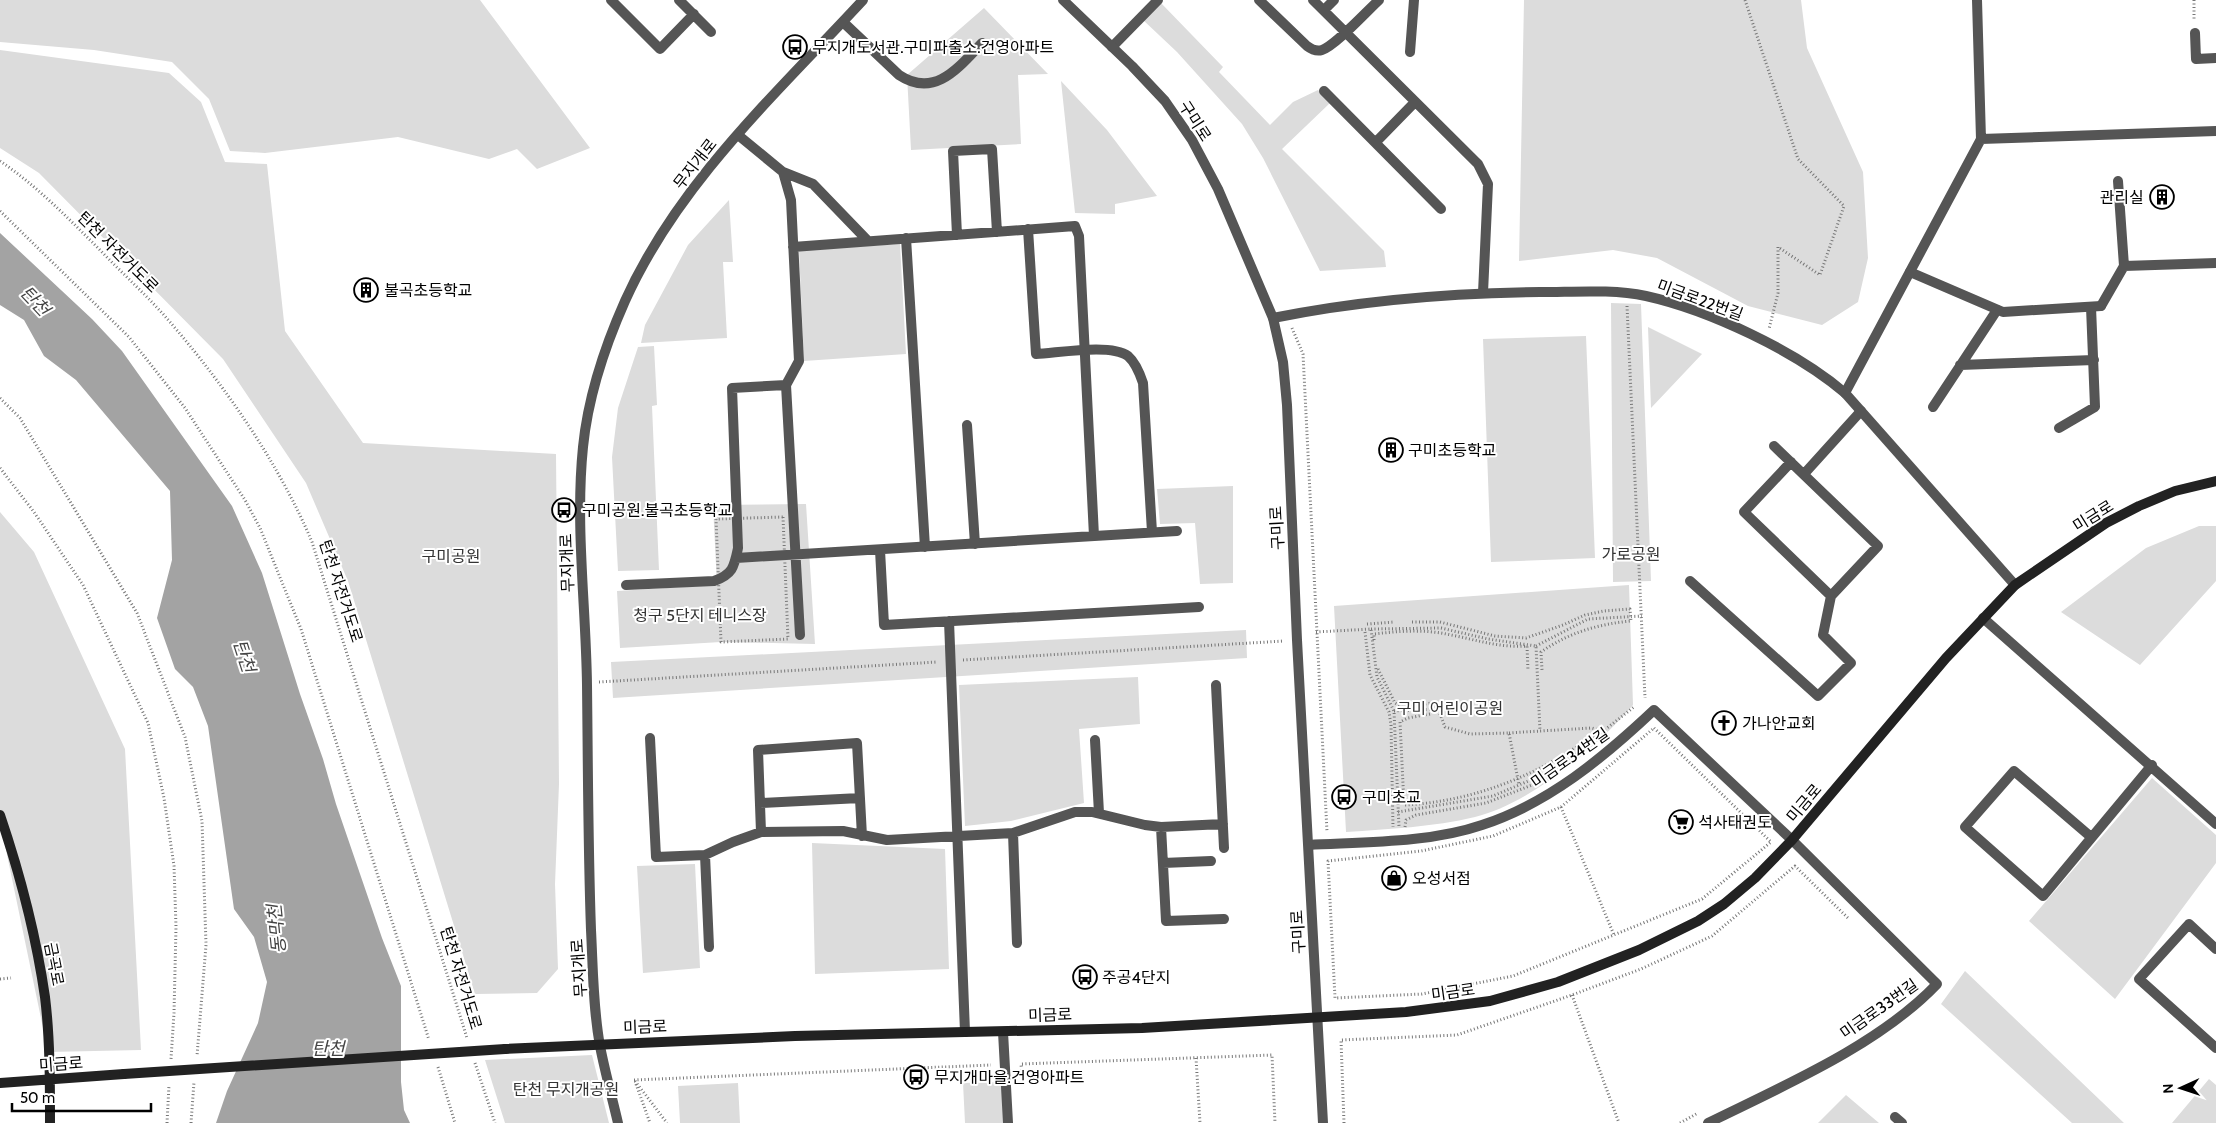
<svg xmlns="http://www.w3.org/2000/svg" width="2216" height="1123" font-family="Cabin,'Noto Sans KR',sans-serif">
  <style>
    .green { fill: #dcdcdc }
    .water { fill: #a3a3a3 }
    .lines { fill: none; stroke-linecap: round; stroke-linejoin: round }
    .path { stroke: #777; stroke-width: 3; stroke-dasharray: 1 2.5; stroke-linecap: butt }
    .service { stroke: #555; stroke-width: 10 }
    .minor { stroke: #555; stroke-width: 10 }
    .tertiary { stroke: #555; stroke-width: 10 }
    .secondary { stroke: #222; stroke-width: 10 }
    .secondary-bridge { stroke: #222; stroke-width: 10 }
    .labels { text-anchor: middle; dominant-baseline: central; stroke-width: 4; stroke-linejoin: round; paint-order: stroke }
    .poi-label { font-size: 16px; fill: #000; stroke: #fff; text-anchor: start }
    .street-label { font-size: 16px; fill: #000; stroke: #fff }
    .park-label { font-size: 16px; fill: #333; stroke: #fff }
    .water-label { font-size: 18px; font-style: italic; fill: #444; stroke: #fff }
  </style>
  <rect width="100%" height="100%" fill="#fff"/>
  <!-- green -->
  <path class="green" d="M0,0H480L590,148L537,169L517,149L489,159L398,137L265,153L230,151L209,99L172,62L94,50L0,42Z
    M1524,0H1801L1807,48L1863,172L1868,258L1858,302L1822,325L1748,306L1657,258L1613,250L1519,261Z
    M1160,2L1223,67L1219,72L1270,125L1293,102L1318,90L1330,103L1282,149L1384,251L1386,267L1320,271L1263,158L1242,124L1177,52L1142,19Z
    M984,8L1048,74L1018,75L1021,144L911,150L907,75Z
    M0,50L169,73L201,102L225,162L267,164L285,331L363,443L556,454L559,784L555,884L558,969L537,993L475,994L348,581L306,483L223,359L39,173L0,148Z
    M1061,81L1107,130L1157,196L1115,204V214L1075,213Z
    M729,200L733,262H723L727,338L641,343L645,325L688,245Z
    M900,244L906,354L804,361L799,250Z
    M1611,303L1641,304L1651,581L1613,582Z
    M1648,327L1702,354L1651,408Z
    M1586,336L1595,558L1491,562L1483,339Z
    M654,346L657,405L652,406L659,570L618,571L612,457L618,408L638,347Z
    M1233,486V583L1200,584L1195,523L1160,524L1157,489Z
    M806,504L815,644L721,642L620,648L617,591L717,585L713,505Z
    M0,512L34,552L125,749L141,1050L48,1052L0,821Z
    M2199,526H2216V581L2140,665L2061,612L2146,548Z
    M1629,585L1633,705C1597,747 1530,804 1475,817C1433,827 1389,829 1346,832L1334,606Z
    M1246,630L1247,658L613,698L611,662Z
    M1138,677L1140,724L1079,729L1084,803L1011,821L965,826L959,685Z
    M2152,778L2216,835V863L2115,999L2029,921Z
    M812,843L945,849L949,969L815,974Z
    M695,864L700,968L643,973L637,866Z
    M1965,971L2124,1123H2072L1941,1004Z
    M592,1055L609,1123H505L485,1060Z
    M2209,1079L2216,1085V1123H2172Z
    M1003,1082L1006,1123H965L963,1083Z
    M738,1083L740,1123H680L678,1086Z
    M1846,1095L1879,1123H1818Z"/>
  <!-- water -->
  <path class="water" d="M0,233L92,319L122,351L232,506L262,573L300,694L323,759L336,804L382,938L401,986V1082L404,1110L410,1123H216L227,1091L258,1023L267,982L254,937L234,909L208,726L193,687L175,669L157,618L172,560L170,491L76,380L44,356L24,320L0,305Z"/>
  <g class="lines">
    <!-- path -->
    <path class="path" d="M1745,0L1798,159L1844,206L1820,275L1778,247V293L1769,329
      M2194,0V19
      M0,161C37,186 68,218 99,249C120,271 143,292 163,314C221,380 278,461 312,542L467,1038
      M0,211L129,337L185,408L245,500L260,528L301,629L429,1040
      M1627,306L1645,698
      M1292,328L1303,354L1327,832
      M0,398L20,418L137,613L185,737L202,821L206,945L197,1056
      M0,468L34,512L83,585L148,723L164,798L174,866L176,927L174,1013L171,1059
      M783,517L788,639L721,642L716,519Z
      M1412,622H1440L1495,636L1526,638L1563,625L1585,615L1604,611L1630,609L1631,621C1598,624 1568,633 1541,652L1542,670
      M1367,624L1394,622
      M1371,629L1441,628L1488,639L1536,646L1540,731L1592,728L1602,731
      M1316,632L1371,629L1377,677L1394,711L1399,827
      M1365,632L1370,675L1389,712L1391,725L1393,827
      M1374,640V634C1399,631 1426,629 1451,635C1477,640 1500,648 1527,646L1528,671
      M1536,646L1588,619L1642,616
      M963,660L1284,641
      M1378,669L1395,703L1403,708L1431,703
      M599,682L937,662
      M1394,711L1438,709L1445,727L1470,734L1509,733L1519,785
      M1430,714L1408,718L1400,722L1404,805C1472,802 1540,775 1595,734
      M1654,728L1771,842L1702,899L1513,976L1422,994L1335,998L1328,861L1421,851L1493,836L1561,807Z
      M1509,733L1540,731
      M1561,807L1614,935
      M1398,812L1493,796L1552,771L1634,707
      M1405,827L1406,820L1416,815L1486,803L1532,785
      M0,979L11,978
      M1572,995L1619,1123
      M1196,1058L1200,1123
      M475,1063L495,1123
      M438,1067L455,1123
      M1022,1077L1021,1064L1272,1055L1275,1123
      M634,1080L991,1065
      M635,1081L667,1123
      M636,1084L650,1123
      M167,1123L169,1085
      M191,1123L194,1082
      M1344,1123L1341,1040L1457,1035L1572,995L1641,969L1712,936L1795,866L1849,919
      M1680,1123L1698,1113"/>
    <!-- service -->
    <path class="service" d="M611,0L660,49L694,14
      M679,0L711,32
      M1259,0L1307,46C1311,49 1316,52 1322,50C1335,46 1367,11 1379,0
      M1313,0L1478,164L1488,184L1483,293
      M1977,0L1981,139
      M1324,10L1334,0
      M843,22L899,75C935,99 959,67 982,43
      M2195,33L2196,59L2216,58
      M1112,47L1158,0
      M1410,52L1414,0
      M1324,91L1441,209
      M738,135L783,172L791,200L799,361L786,385L800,635
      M1376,142L1415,102
      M783,172L813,184L868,241
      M2118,181L2124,266
      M1028,229L1036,354C1058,353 1111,343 1128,356C1136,363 1140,374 1143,383L1152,532
      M957,235L953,151L992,149L997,232
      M906,238L925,547
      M793,247L1075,226L1079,236L1094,536
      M2101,306L2124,266L2216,263
      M1960,365L2094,360
      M1845,393L1981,139L2216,131
      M1933,407L1997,310
      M967,425L975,544
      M2059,428L2095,407L2091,307
      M1774,446L1878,546L1831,596
      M1804,474L1861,411
      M880,550L884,625L1199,607
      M736,558L1177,531
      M1690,581L1818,696L1851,663L1823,635L1831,596L1744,512L1791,462
      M626,585L714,581C733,574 734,567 738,548L732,388L786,385
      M1983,618L2216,824
      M949,621L965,1032
      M1216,685L1224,848
      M650,738L656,857L705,855L733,842L761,832L843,831L887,840L1013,833L1075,812H1092L1145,825L1161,827L1223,824
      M1095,740L1099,813
      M760,803L860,798
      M1161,827L1166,921L1224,919
      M761,832L758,750L857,743L862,836
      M1013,833L1017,943
      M2091,837L2014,771L1965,827L2043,896L2152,765
      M705,855L709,947
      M1163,863L1211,861
      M2216,949L2189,924L2139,979L2216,1048
      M1003,1032L1008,1123
      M1895,1117L1902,1123"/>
    <!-- minor -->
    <path class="minor" d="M1910,272L2003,312L2101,306
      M1273,318C1362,300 1450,293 1540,292C1575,292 1612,289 1646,296C1709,310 1796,351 1845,393L2015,585
      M1309,845C1363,842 1430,843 1482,825C1549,803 1603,758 1654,710L1792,840L1937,984C1879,1045 1783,1086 1708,1123"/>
    <!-- tertiary -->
    <path class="tertiary" d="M1063,0L1132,66L1165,101L1192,140L1218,189L1273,318L1283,362L1287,405L1297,640L1323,1123
      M618,1123C612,1097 605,1072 600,1046C593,1008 593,968 591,930C588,848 588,767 587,685C586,606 575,526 583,447C588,397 605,346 625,301C678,183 777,93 863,0"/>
    <!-- secondary -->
    <path class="secondary" d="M0,815C20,874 36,935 45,997C50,1038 50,1081 50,1123
      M505,1049L795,1036L1142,1028L1406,1012L1490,1001L1558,982L1639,950L1698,921L1724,904L1755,878L1792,840L1946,658L2015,585L2106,523L2139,506L2175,491L2216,481
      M0,1083L124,1074"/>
    <!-- secondary-bridge -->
    <path class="secondary-bridge" d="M124,1074L505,1049"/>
  </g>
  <!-- icons -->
  <defs>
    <g id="bus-ring" transform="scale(1.25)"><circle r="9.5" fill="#fff" stroke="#000" stroke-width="1.5"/><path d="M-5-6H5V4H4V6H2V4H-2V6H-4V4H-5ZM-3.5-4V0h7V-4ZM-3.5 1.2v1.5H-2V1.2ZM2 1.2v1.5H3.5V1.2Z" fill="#000"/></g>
    <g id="building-ring" transform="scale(1.25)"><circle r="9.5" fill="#fff" stroke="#000" stroke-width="1.5"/><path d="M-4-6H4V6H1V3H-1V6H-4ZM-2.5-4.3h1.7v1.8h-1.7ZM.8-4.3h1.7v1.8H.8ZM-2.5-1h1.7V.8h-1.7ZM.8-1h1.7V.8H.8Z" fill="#000"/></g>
    <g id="church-ring" transform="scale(1.25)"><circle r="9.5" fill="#fff" stroke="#000" stroke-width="1.5"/><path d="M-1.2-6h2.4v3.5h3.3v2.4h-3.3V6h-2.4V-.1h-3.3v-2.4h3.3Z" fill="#000"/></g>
    <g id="supermarket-ring" transform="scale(1.25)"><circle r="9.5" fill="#fff" stroke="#000" stroke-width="1.5"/><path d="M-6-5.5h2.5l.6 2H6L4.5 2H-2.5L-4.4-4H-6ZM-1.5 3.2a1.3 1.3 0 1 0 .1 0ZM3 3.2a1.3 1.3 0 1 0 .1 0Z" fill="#000"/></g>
    <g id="shop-ring" transform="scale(1.25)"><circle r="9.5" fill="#fff" stroke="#000" stroke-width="1.5"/><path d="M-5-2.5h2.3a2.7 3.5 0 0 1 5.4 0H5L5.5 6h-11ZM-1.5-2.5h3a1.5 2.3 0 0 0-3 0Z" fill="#000"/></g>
  </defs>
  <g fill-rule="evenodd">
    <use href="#bus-ring" x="795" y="47"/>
    <use href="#building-ring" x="2162" y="197"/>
    <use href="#building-ring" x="366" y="290"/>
    <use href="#building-ring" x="1391" y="450"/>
    <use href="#bus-ring" x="564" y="510"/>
    <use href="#church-ring" x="1724" y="723"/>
    <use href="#bus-ring" x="1344" y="797"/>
    <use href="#supermarket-ring" x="1681" y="822"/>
    <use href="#shop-ring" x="1394" y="878"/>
    <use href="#bus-ring" x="1085" y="977"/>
    <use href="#bus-ring" x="916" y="1077"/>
  </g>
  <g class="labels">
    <!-- poi labels -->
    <g class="poi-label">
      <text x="812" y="47">무지개도서관.구미파출소.건영아파트</text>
      <text x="2144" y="197" text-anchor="end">관리실</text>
      <text x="384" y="290">불곡초등학교</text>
      <text x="1408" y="450">구미초등학교</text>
      <text x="582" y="510">구미공원.불곡초등학교</text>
      <text x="1742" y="723">가나안교회</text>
      <text x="1362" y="797">구미초교</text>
      <text x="1698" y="822">석사태권도</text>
      <text x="1412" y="878">오성서점</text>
      <text x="1102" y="977">주공4단지</text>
      <text x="934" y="1077">무지개마을.건영아파트</text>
    </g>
    <!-- street labels -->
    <g class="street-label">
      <text transform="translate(1195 121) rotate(57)">구미로</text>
      <text transform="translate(695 164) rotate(-52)">무지개로</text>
      <text transform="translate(118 252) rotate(45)">탄천 자전거도로</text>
      <text transform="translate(1700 300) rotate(20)">미금로22번길</text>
      <text transform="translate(2093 516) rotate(-32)">미금로</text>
      <text transform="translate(1277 528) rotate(-93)">구미로</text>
      <text transform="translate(567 563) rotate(-92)">무지개로</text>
      <text transform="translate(341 591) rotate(72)">탄천 자전거도로</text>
      <text transform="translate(1570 758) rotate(-35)">미금로34번길</text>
      <text transform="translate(1804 803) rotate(-50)">미금로</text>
      <text transform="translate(1298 932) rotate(-93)">구미로</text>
      <text transform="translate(54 964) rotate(79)">금곡로</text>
      <text transform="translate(579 968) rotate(-94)">무지개로</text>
      <text transform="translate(461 978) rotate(73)">탄천 자전거도로</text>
      <text transform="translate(1453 992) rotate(-8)">미금로</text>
      <text transform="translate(1879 1009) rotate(-35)">미금로33번길</text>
      <text transform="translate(1050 1015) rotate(-2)">미금로</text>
      <text transform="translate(645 1027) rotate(-2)">미금로</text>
      <text transform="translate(61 1064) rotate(-4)">미금로</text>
    </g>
    <!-- park labels -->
    <g class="park-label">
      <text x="1631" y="554">가로공원</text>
      <text x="451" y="556">구미공원</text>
      <text x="700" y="615">청구 5단지 테니스장</text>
      <text x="1450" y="708">구미 어린이공원</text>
      <text x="566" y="1089">탄천 무지개공원</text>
    </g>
    <!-- water labels -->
    <g class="water-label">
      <text transform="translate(35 301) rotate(47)">탄천</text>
      <text transform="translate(244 656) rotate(72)">탄천</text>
      <text transform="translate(277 929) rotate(-96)">동막천</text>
      <text x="328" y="1049">탄천</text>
    </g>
  </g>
  <!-- north arrow -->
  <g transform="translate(2181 1088) rotate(267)" stroke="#ffffff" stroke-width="4" paint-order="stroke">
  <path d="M0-4L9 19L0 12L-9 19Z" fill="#000000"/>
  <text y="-8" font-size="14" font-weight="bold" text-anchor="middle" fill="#000000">N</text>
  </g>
  <!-- scale -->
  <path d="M12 1103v8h139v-8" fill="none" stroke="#000000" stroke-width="2.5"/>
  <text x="20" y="1103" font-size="15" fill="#000000" stroke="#ffffff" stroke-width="4" paint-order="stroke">50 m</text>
</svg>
